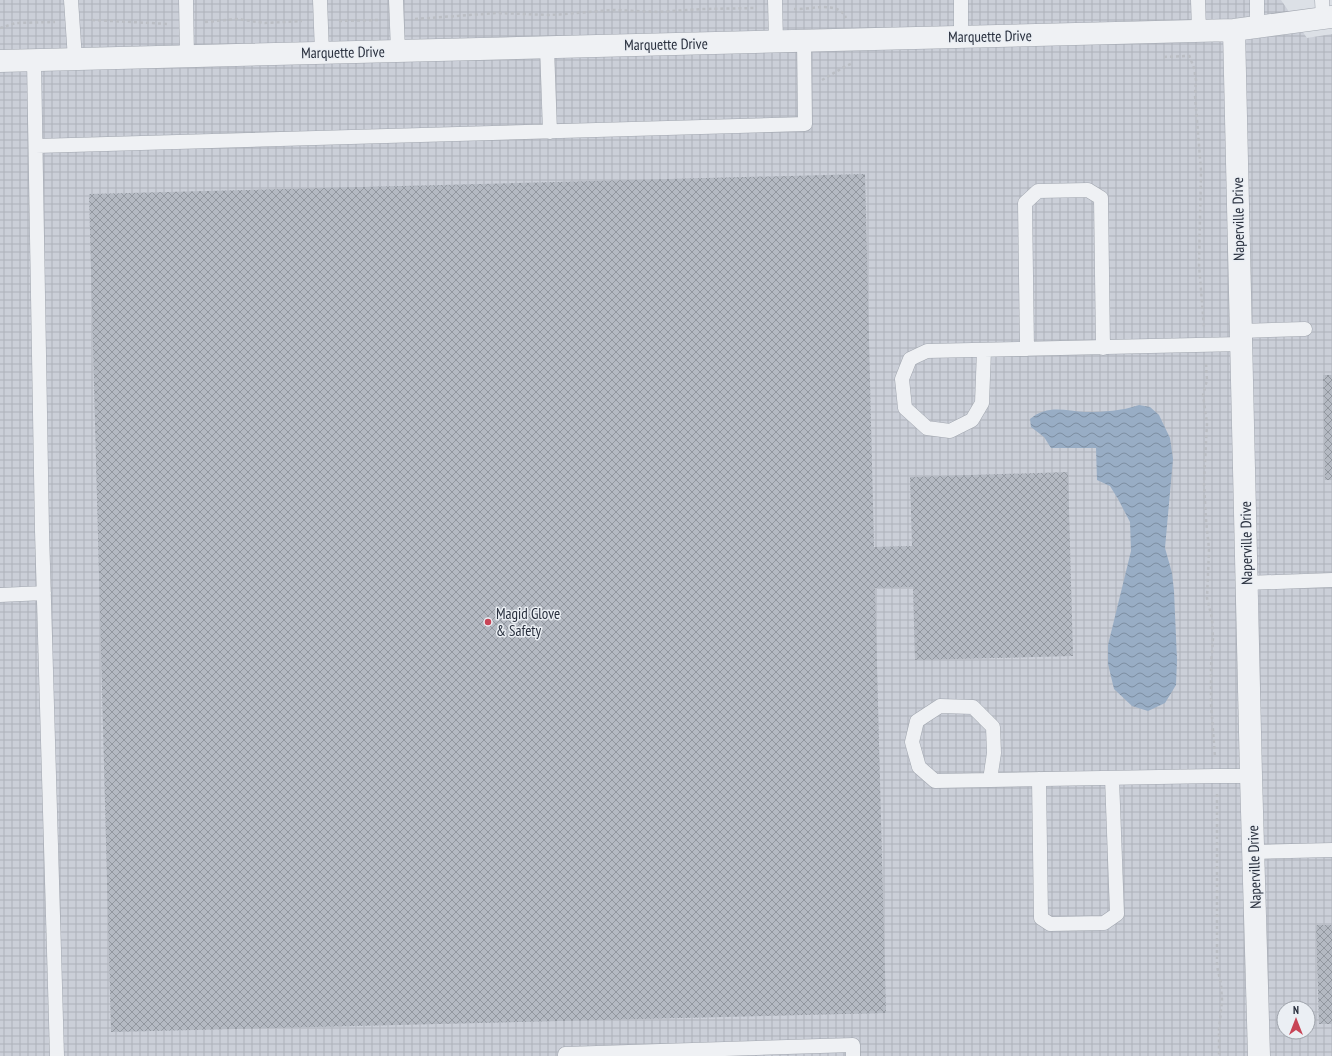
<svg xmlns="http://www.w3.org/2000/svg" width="1332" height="1056" font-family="'PT Sans Narrow',sans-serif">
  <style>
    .industrial { fill: url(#industrial-grid); fill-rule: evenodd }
    .water { fill: url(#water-waves) }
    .building { fill: url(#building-cross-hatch) }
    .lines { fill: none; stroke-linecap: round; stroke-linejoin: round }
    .service-casing { stroke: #a2a7b0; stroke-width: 15 }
    .minor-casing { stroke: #a2a7b0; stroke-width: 23 }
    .path { stroke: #bbbec4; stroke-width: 2.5; stroke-dasharray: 3 3; stroke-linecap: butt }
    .service { stroke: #eff1f4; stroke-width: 14 }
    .minor { stroke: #eff1f4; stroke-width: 22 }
    .poi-dot { fill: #c84456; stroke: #ebeff4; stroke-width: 1.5 }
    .labels { text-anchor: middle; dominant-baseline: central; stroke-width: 3; stroke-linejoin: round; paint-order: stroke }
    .street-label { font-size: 15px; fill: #272e3c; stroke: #ebeff4 }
    .poi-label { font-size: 15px; fill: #272e3c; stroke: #ebeff4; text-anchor: start }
  </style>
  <defs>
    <pattern id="industrial-grid" width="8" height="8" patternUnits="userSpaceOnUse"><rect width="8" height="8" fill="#cbcfd8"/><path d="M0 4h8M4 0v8" fill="none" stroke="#aeb2ba"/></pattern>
    <pattern id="water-waves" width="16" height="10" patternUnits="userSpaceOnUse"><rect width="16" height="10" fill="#98adc5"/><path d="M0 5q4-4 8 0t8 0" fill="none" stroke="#7c8da1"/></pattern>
    <pattern id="building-cross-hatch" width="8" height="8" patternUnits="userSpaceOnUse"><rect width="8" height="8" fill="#b4b9c2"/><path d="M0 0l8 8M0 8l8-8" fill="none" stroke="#92979f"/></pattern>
  </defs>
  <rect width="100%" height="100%" fill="#dce0e6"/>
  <!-- industrial -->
  <path class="industrial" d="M0,0H1281L1307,38L1332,34V1056H0ZM1284,1008H1308V1032H1284Z"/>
  <!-- water -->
  <path class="water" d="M1139,405L1150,407L1159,415L1170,438L1173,459L1165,548L1172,573L1174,591L1177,660L1176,685L1165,703L1148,711L1132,706L1114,689L1108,664V645L1131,551L1130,522L1118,499L1110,486L1097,480L1096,448H1051L1044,437L1031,427L1030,419C1048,404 1065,411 1086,412C1105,412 1121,411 1139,405Z"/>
  <!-- building -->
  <path class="building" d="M865,174L874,547L912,546L910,477L1068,472L1073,656L915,660L913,587L875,588L886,1013L111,1032L89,194Z
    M1323,375H1332V480H1325Z
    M1316,925H1332V1024H1319Z"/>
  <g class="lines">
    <!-- service casing -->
    <g class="service-casing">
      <path id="service" d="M71,0L75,59
        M186,0L187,56
        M320,0L322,53
        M396,0L398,51
        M775,0L776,41
        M961,0V37
        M1198,0L1199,31
        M1257,0V27
        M1322,0L1323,18
        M547,47L550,132
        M34,60L42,531L57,1056
        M36,146L805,124L804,41
        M1241,331L1305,329
        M1027,349L1025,203L1038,191L1088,190L1101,198L1103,348
        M984,350L982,403L972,420L950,431L927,428L905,408L902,379L910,359L927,351L1241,344
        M1246,583L1332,580
        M0,595L44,593
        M1039,779L1041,918L1050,924L1104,923L1117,914L1112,778
        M990,780L994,753L993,727L973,707L940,706L917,721L912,742L919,767L935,781L1216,776H1251
        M1253,852L1332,850
        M565,1056V1054L853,1045V1056"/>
    </g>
    <!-- minor casing -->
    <g class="minor-casing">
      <path id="minor" d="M1234,30L1251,776L1259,1056
        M0,61L1234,30L1332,17"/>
    </g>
    <!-- path -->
    <path class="path" d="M794,9C811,10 838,0 846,18
      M415,19L497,13L551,15L614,10L658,12L702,9L757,8
      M92,20L169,24
      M339,21L378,20
      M205,22L237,19L265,23L302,21
      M0,28L16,23L55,22
      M1189,55L1194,68L1196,80L1195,95L1201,171L1199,265L1204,327
      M1164,57L1185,56
      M822,80L844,67L853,63
      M1206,364L1207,380L1203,395L1207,423L1204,482L1206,520L1209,549L1207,598L1212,618L1213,638L1211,667V704L1215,757
      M1217,794V966L1221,984L1222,1000L1219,1030V1056"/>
    <!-- service -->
    <use href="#service" class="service"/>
    <!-- minor -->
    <use href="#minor" class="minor"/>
  </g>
  <!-- markers -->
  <circle class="poi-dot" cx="488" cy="622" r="4"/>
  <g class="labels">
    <!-- street labels -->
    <g class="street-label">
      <text transform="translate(990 36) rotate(-1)">Marquette Drive</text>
      <text transform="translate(666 44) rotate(-1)">Marquette Drive</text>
      <text transform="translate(343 52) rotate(-1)">Marquette Drive</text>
      <text transform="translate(1238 219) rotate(-91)">Naperville Drive</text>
      <text transform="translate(1246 543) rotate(-91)">Naperville Drive</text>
      <text transform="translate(1254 867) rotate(-92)">Naperville Drive</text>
    </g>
    <!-- poi labels -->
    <g class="poi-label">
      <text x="496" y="613">Magid Glove<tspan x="496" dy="17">&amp; Safety</tspan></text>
    </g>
  </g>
  <!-- north arrow -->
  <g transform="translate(1296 1020)"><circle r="19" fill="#ebeff4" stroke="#9da2aa"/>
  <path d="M0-3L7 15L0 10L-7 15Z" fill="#c84456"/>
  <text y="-6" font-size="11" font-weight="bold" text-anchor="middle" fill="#272e3c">N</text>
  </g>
</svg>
